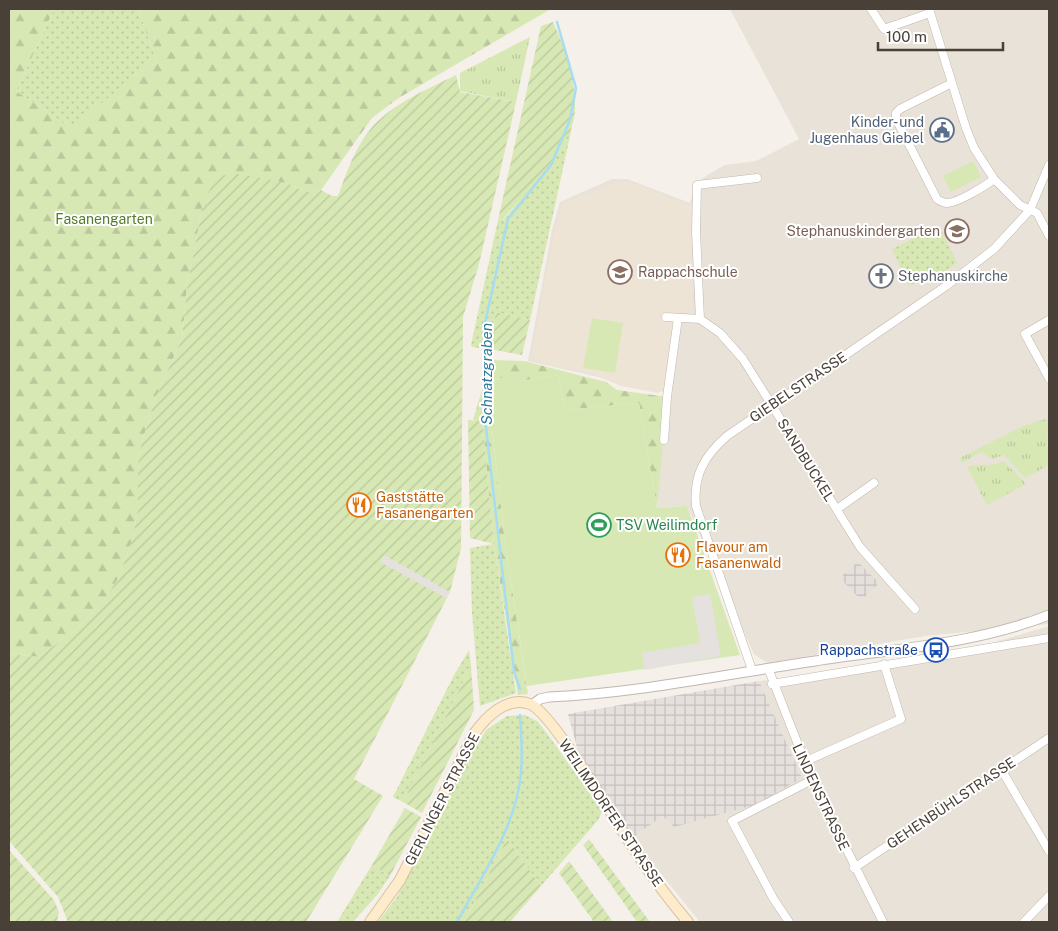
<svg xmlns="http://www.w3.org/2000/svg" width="1058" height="931" font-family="'Public Sans',sans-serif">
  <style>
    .residential { fill: #e9e2d8 }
    .industrial { fill: url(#industrial-grid) }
    .education { fill: #eee4d5 }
    .grass { fill: url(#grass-dots) }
    .forest { fill: url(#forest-firs) }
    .park { fill: url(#park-tufts) }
    .garden { fill: url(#garden-furrows) }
    .pitch { fill: #d7e8b4 }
    .parking { fill: #e4e1df }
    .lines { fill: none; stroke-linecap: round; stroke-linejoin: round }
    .stream { stroke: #a8dcf0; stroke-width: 2.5 }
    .minor-casing { stroke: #c1b7ad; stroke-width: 9 }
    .tertiary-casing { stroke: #c1b7ad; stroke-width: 11 }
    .secondary-casing { stroke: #d7c19d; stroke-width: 12 }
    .minor { stroke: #fff; stroke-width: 8 }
    .tertiary { stroke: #fff; stroke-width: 9 }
    .secondary { stroke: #feebcb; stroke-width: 10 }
    .labels { text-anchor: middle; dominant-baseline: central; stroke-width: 4; stroke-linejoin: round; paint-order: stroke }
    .service-label { font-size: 14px; fill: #4e5e75; stroke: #fff; text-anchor: end }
    .park-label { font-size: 14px; fill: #537b2b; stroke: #fff }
    .education-label { font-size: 14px; fill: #785e54; stroke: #fff; text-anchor: end }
    .worship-label { font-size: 14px; fill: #5b616d; stroke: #fff; text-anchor: start }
    .street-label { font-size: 14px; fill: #494038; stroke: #fff }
    .food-label { font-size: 14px; fill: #c56008; stroke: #fff; text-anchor: start }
    .leisure-label { font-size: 14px; fill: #27864d; stroke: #fff; text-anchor: start }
    .transit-label { font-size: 14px; fill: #164399; stroke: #fff; text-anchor: end }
    .water-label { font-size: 15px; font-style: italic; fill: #2c7b9c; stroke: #fff }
  </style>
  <defs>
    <pattern id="industrial-grid" width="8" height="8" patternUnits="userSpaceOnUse" patternTransform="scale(1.25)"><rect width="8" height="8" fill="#e5e0dc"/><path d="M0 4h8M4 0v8" fill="none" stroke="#c6c1be"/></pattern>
    <pattern id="grass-dots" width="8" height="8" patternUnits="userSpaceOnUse" patternTransform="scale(1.25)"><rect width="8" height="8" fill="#d7e8b4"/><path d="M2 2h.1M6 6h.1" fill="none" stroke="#bac89c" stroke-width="1.8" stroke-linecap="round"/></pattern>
    <pattern id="forest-firs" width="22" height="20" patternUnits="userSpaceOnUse" patternTransform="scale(1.25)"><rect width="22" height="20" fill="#d7e8b4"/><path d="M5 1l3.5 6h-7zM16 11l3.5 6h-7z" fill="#bac89c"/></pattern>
    <pattern id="park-tufts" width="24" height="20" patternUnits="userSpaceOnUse" patternTransform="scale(1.25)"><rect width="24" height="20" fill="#d7e8b4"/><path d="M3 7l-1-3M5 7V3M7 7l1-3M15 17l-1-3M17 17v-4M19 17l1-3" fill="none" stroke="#bac89c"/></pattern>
    <pattern id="garden-furrows" width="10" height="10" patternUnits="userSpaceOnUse" patternTransform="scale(1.25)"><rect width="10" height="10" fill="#d7e8b4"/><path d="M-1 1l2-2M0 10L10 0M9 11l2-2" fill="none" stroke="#bac89c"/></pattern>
  </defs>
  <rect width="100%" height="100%" fill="#f5f0ea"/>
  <!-- residential -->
  <path class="residential" d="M730,9H1049V624L925,636L767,663L754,654L687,506L657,508L664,392L528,361L552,230L560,202L612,179H627L690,203L695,184L709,174L725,165L756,161L799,139Z
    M1049,626V922H700L632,838L663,816L802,778L759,681L934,660Z"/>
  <!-- industrial -->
  <path class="industrial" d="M858,562L879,583L861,600L840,578Z
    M759,681L802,778L754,805L674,827L663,816L632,838L578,751L568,714Z"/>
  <!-- education -->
  <path class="education" d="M626,182L640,185L692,207V313H676L666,388L658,393L621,386L590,373L537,362L532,353L554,232L562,204L616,183Z"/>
  <!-- grass -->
  <path class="grass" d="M54,9H138L156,59L71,129L16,91Z
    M572,127L530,320L496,312L490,349L472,347L471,345L498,220L504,219L550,163Z
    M939,226L957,263L929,282L908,285L892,249Z
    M494,544L516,693L480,706L472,613L470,548Z
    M469,650L471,666L403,802L393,797L453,677Z
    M525,715L537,721L546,732L602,811L599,819L541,886L507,839L464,922H378L397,897L463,768L486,730L507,716Z
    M372,865L390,876L377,895L353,922H337Z"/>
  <!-- forest -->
  <path class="forest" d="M9,9H54L16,91L71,128L156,59L138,9L549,10L397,99L372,118L321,190L305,192L287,183L203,204L187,288L182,339L156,396L140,449L138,463V509L133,537L119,577L105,599L75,631L38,657L9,654Z
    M491,360L524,361L606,382L617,390L667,397L657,508L639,403L564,410L559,375L521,381L495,378L491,419L505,542L528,694L518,695L494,544L482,422L473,420Z"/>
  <!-- park -->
  <path class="park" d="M530,37L516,102L460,91V73Z
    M1049,418L1047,444L1049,465L1025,478L1004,455L992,459L981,452L962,463L960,458L1023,426Z
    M1004,461L1026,484L987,505L967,467C979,462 988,468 1004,461Z"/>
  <!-- garden -->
  <path class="garden" d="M553,22C566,49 582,97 572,126C563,154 523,196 503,219L498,220L541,26Z
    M456,75L460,92L516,102L479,264L463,317L461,548L450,592L354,779L383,796L306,922H68L58,897L9,841V654L38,657L75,631L105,599L119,577L133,537L138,509V463L140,449L156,396L182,339L187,288L203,204L216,176L240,174L287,183L305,192L321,190L332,196H338C346,174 354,150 369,131C389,105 428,89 456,75Z
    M496,312L530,320L522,355L490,349Z
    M468,420L482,421L494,544L470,538Z
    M471,666L474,710L422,813L403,802Z
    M405,808L421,817L390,876L372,865Z
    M507,839L541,886L510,922H464Z
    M589,839L650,922H637L583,845Z
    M9,850L54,900L59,912L57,922H9Z
    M569,861L613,922H594L559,873Z"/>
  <!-- pitch -->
  <path class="pitch" d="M973,161L981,177L951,192L943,176Z
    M592,318L623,323L615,373L583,368Z
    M559,375L564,410L639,403L657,508L687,506L740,655L527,686L505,542L491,419L495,377L521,381Z"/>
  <!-- parking -->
  <path class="parking" d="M384,555L450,592L446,598L380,562Z
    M710,594L721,656L645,670L642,653L700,643L692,597Z"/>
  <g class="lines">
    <!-- stream -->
    <path class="stream" d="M520,689L514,672L485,419V323L508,219L551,165L570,120L576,88L557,22
      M457,922C482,876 517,825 521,772C523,753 521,734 520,715"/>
    <!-- minor casing -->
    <g class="minor-casing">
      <path id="minor" d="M871,9L884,29L930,13
        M929,9L966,128L974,148L994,179L1020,205L1037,213L1049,236
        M952,83L900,109L896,113V119L937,199C940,201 943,203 947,203C958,203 985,186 994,179
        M757,178L697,185L696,232L700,319L720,333L743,359L860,547L915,609
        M666,317L700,319
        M1049,320L1025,334L1049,378
        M664,440L667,397L678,318
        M837,509L874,483
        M768,668L812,780L883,922
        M752,670L696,506C693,476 704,456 727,436L946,286L994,249L1030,210L1049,165
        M772,684L1049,638
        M804,762L901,719L884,664
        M1001,769L1049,851
        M854,868L1049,738
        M789,922L773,898L732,821L812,780
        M1024,922L1049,896"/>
    </g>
    <!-- tertiary casing -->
    <g class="tertiary-casing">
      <path id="tertiary" d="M532,705L540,699L549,697C639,693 727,674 815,661C893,649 976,644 1049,615"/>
    </g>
    <!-- secondary casing -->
    <g class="secondary-casing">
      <path id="secondary" d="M370,922L400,880L474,734C485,718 507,695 530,704C554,714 619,828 638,855C653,878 670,901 688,922"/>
    </g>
    <!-- minor -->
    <use href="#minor" class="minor"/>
    <!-- tertiary -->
    <use href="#tertiary" class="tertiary"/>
    <!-- secondary -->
    <use href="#secondary" class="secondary"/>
  </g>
  <!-- icons -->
  <defs>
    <g id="civic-ring" transform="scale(1.25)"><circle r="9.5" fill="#fff" stroke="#5c6f8a" stroke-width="1.5"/><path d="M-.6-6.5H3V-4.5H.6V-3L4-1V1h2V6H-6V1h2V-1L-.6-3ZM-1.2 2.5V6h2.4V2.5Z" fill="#5c6f8a"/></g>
    <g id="school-ring" transform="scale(1.25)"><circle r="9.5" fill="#fff" stroke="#8d6e63" stroke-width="1.5"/><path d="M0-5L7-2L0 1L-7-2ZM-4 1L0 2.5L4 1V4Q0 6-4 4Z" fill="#8d6e63"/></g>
    <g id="church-ring" transform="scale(1.25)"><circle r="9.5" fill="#fff" stroke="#6b7280" stroke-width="1.5"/><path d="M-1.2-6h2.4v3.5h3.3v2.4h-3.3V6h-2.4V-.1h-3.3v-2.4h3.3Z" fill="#6b7280"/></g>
    <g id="restaurant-ring" transform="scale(1.25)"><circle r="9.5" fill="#fff" stroke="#e8710a" stroke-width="1.5"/><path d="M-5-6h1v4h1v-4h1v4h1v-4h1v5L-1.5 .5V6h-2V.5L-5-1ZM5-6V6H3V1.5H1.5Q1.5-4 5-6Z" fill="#e8710a"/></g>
    <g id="stadium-ring" transform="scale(1.25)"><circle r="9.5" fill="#fff" stroke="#2e9e5b" stroke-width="1.5"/><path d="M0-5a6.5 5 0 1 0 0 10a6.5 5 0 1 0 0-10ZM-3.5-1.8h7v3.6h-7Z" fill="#2e9e5b"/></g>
    <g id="bus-ring" transform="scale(1.25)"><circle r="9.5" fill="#fff" stroke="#1a4fb4" stroke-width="1.5"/><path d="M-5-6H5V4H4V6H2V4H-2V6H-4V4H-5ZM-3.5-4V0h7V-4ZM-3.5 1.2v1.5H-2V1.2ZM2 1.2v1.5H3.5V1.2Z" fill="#1a4fb4"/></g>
  </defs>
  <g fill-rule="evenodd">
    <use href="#civic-ring" x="942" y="130"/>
    <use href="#school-ring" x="957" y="231"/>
    <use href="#school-ring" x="620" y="272"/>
    <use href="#church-ring" x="881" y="276"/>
    <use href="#restaurant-ring" x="359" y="505"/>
    <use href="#stadium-ring" x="599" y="525"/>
    <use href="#restaurant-ring" x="678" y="555"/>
    <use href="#bus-ring" x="936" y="650"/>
  </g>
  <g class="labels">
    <!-- service labels -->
    <g class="service-label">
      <text x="924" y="122">Kinder- und<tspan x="924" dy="16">Jugenhaus Giebel</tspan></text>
    </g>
    <!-- park labels -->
    <g class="park-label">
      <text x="104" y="219">Fasanengarten</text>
    </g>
    <!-- education labels -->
    <g class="education-label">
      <text x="940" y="231">Stephanuskindergarten</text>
      <text x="638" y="272" text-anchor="start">Rappachschule</text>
    </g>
    <!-- worship labels -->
    <g class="worship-label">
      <text x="898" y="276">Stephanuskirche</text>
    </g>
    <!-- street labels -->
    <g class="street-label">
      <text transform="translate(798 387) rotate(-34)">GIEBELSTRASSE</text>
      <text transform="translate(806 460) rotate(58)">SANDBUCKEL</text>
      <text transform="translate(821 797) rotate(65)">LINDENSTRASSE</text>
      <text transform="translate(442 799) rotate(-63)">GERLINGER STRASSE</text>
      <text transform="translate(951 803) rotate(-34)">GEHENBÜHLSTRASSE</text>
      <text transform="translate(611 813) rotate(56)">WEILIMDORFER STRASSE</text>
    </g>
    <!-- food labels -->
    <g class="food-label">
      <text x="376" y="497">Gaststätte<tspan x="376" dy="16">Fasanengarten</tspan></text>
      <text x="696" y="547">Flavour am<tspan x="696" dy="16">Fasanenwald</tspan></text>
    </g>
    <!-- leisure labels -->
    <g class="leisure-label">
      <text x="616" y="525">TSV Weilimdorf</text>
    </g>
    <!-- transit labels -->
    <g class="transit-label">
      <text x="918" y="650">Rappachstraße</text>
    </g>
    <!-- water labels -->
    <g class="water-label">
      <text transform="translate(486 374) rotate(-90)">Schnatzgraben</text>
    </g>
  </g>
  <!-- border -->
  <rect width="1058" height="931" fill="none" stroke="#494038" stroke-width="20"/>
  <!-- scale -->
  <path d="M878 42v8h125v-8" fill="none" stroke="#494038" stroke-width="2.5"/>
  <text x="886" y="42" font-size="15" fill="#494038" stroke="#ffffff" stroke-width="4" paint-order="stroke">100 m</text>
</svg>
